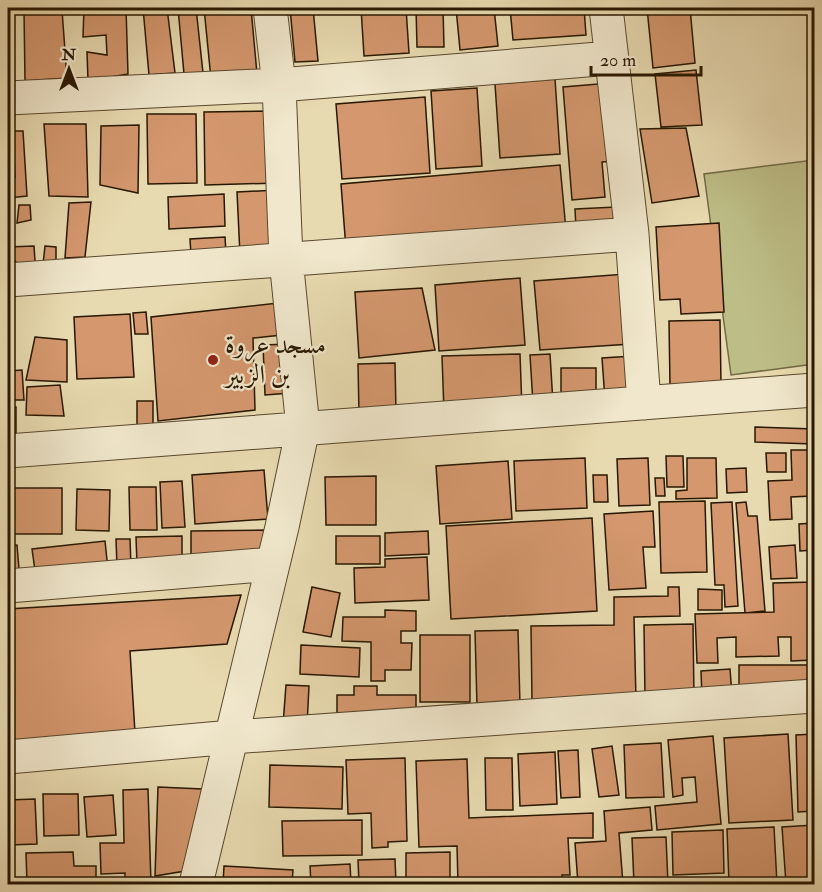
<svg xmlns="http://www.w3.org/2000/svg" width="822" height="892" font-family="'IM FELL Double Pica',Amiri,serif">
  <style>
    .green { fill: #bdbd87; stroke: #726a44; stroke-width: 1.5 }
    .building { fill: #d4976e; stroke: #281801; stroke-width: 1.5 }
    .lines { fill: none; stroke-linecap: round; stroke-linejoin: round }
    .street-casing { stroke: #58482d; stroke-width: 35 }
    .street { stroke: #f0e7cc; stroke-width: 33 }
    .poi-dot { fill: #8f2418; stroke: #f0e7cc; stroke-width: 2 }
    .labels { text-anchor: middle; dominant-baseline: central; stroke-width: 4.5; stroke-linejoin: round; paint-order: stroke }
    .poi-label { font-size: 26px; fill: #281801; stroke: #f0e7cc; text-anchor: start }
  </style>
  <rect width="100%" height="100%" fill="#e8dab0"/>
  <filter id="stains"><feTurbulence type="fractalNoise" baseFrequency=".00333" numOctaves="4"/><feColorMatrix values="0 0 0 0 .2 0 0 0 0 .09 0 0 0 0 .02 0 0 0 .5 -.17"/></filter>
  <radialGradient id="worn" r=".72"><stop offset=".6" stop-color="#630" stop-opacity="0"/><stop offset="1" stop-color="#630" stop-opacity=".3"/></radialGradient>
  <!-- green -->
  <path class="green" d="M814,160V364L731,375L704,174Z"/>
  <!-- building -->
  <path class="building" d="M84,8H126L128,74L88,81L87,52L107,55L106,35L83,37Z
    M143,8H167L175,73L149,75Z
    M178,8H196L203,73L184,74Z
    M204,8H251L257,74L211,79Z
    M290,8H313L318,61L295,62Z
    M361,8H406L409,53L364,56Z
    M416,8H443L444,47H417Z
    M456,8H494L498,46L460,50Z
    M510,8H584L586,35L513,40Z
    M647,8H690L695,63L653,68Z
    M24,10H62L67,78L25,81Z
    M696,70L702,125L661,127L655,74Z
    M555,79L560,154L500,158L495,84Z
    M610,83L617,161L602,162L605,197L572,200L563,87Z
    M477,88L482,166L436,169L431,91Z
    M425,97L430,173L342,179L336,104Z
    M276,111L277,183L205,185L204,112Z
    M147,114H196L197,183L148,184Z
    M44,124H86L88,197L49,196Z
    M139,125L138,193L100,185L101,126Z
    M686,128L699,196L652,203L640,129Z
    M8,131H23L27,196L8,198V177H15L14,156H8Z
    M560,165L566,230L346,249L341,184Z
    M276,190L279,253L240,255L237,192Z
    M224,194L225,226L169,229L168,197Z
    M91,202L85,257L65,258L69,203Z
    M19,205H30L31,220L17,223Z
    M616,207L617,227L576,229L575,209Z
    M719,223L724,312L681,314L680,299L660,300L656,227Z
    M225,237L226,253L191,255L190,239Z
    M34,246L35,261L29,277L9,254H8V247Z
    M45,246L56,247V272L42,274Z
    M626,274L631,344L540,350L534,281Z
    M520,278L525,345L439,351L435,285Z
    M422,288L435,350L359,358L355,292Z
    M278,303L282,335L253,338L255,410L158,421L151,317Z
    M146,312L148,334H135L133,313Z
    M130,314L134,377L77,379L74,317Z
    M720,320L721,384L670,386L669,321Z
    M35,337L67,340V382L26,380Z
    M289,344L291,393L265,395L263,345Z
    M520,354L522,409L444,412L442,356Z
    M550,354L553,403L533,404L530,355Z
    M633,356L637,398L605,400L602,358Z
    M395,363L396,413L359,415L358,364Z
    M561,368H596V398L561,399Z
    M22,370L24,400H8V371Z
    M60,385L64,416L26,415L27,387Z
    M137,401H153V433H137Z
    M8,407H16V436L8,435Z
    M755,427L814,429L813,444L755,442Z
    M791,450H810L812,496L791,497L792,519L770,520L768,481L792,480Z
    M766,453H786V472H767Z
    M666,456H683L684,487H667Z
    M585,458L587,508L516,511L514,461Z
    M648,458L650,505L619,506L617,459Z
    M687,458H716L717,498L676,499V491L687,490Z
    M508,461L512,519L440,524L436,466Z
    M746,468L747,492L727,493L726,469Z
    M264,470L268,519L195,524L192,475Z
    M593,475H607L608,502H594Z
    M376,476V525H326L325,477Z
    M655,478H664L665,496H656Z
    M182,481L185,527L162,528L160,482Z
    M129,487H156L157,530H130Z
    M8,488H62V534H8Z
    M77,489L110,490L109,531L76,530Z
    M705,501L707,572L661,573L659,502Z
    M732,502L738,606L725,607L724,585H715L711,503Z
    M746,502L748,516H757L765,611L745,613L736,503Z
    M653,511L655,547H643L646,588L609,590L604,514Z
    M592,518L597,611L451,619L446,526Z
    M814,523V550L800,551L799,524Z
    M267,530V562L191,564V531Z
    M428,531L429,554L385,556V533Z
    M182,536V564H137L136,537Z
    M336,536H380V564H336Z
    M116,539H130L131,567H117Z
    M105,541L108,570L36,578L32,549Z
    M17,545L20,581L8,583V546Z
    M795,545L797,578L771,579L769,547Z
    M427,557L429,600L355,603L354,568L385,567V559Z
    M814,582V660L791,661V637H778L779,656L736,657V637L717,638L718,663H697L695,614L774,612L773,583Z
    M312,587L340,593L331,637L303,632Z
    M668,587H679L680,616L634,617L636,700L532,702L531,626L614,625V597L668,596Z
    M698,589L722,590V610H698Z
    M241,595L227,644L130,651L135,733L8,741V609Z
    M385,610L416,611V631H401V643H412L411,670H385V681H371V642L342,641L343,617H385Z
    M693,624L694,698L645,699L644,625Z
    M518,630L520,705L477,706L475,631Z
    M420,635H470V702H420Z
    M301,645L360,648L359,677L300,674Z
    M739,665H813V689H739Z
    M730,669L732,695L702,697L701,671Z
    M286,685L309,686L307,726L283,725Z
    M354,686H377V695H416V721H337V695H354Z
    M788,734L793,820L729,823L724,738Z
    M814,734V811L798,812L796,735Z
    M713,736L721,824L657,830L655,806L697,802L695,777L682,778L683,795L673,797L668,740Z
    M661,743L664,797L626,798L624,745Z
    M612,746L619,795L599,797L592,749Z
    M578,750L580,797L561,798L558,751Z
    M555,752L557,804L520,806L518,754Z
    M405,758L407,841L388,842V847L372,848L371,813L348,814L346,760Z
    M485,758H512L513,810H486Z
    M467,759L469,818L593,813V838H568L570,875H562V884H458L457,846L419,847L416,761Z
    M270,765L343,767L342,809L269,807Z
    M158,787L202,789L191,870L155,876Z
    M148,789L151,884H125V873L101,874L100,843H124L123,790Z
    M43,794H78L79,835L44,836Z
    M113,795L116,835L87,837L84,797Z
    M35,799L37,844L8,845V800Z
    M650,807L652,830L619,833L623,884H578L575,843L606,841L604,811Z
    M362,820V855L283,856L282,821Z
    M814,825V884H786L782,827Z
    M774,827L777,884H729L727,829Z
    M723,830L724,873L673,875L672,832Z
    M666,837L668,884H634L632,838Z
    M73,852L74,866H96V884H27L26,853Z
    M450,852V884H406V853Z
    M395,859L396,884H359L358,860Z
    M350,864L351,884H311L310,866Z
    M224,866L293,870L292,884H223Z"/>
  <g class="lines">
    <!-- street casing -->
    <g class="street-casing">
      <path id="street" d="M606,8L632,234L644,403
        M8,98L279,85L611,58
        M8,280L632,234
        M8,451L814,390
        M8,586L273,564
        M8,757L232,737L814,696
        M196,884L282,527L303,428L286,259L279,85L270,8"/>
    </g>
    <!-- street -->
    <use href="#street" class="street"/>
  </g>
  <!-- markers -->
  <circle class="poi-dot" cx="213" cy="360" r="6"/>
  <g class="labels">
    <!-- poi labels -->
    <g class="poi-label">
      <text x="225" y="345">مسجد عروة<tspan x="225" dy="30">بن الزبير</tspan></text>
    </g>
  </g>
  <!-- margin -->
  <rect width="822" height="892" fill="none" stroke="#e8dab0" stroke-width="30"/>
  <rect x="9" y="9" width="804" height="874" fill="none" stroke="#281801" stroke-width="3"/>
  <rect x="15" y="15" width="792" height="862" fill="none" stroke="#281801" stroke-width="1.5"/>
  <!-- north arrow -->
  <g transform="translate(69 69)" stroke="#f0e7cc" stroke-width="4.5" paint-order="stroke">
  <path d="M0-4.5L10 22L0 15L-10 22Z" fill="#281801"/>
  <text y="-9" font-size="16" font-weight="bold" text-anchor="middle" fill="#281801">N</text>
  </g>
  <!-- scale -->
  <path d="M591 66v9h110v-9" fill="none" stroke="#281801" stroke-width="3"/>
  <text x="600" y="66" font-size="18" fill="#281801" stroke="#f0e7cc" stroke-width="4.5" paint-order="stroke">20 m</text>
  <rect width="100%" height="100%" filter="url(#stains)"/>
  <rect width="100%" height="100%" fill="url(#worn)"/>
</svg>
